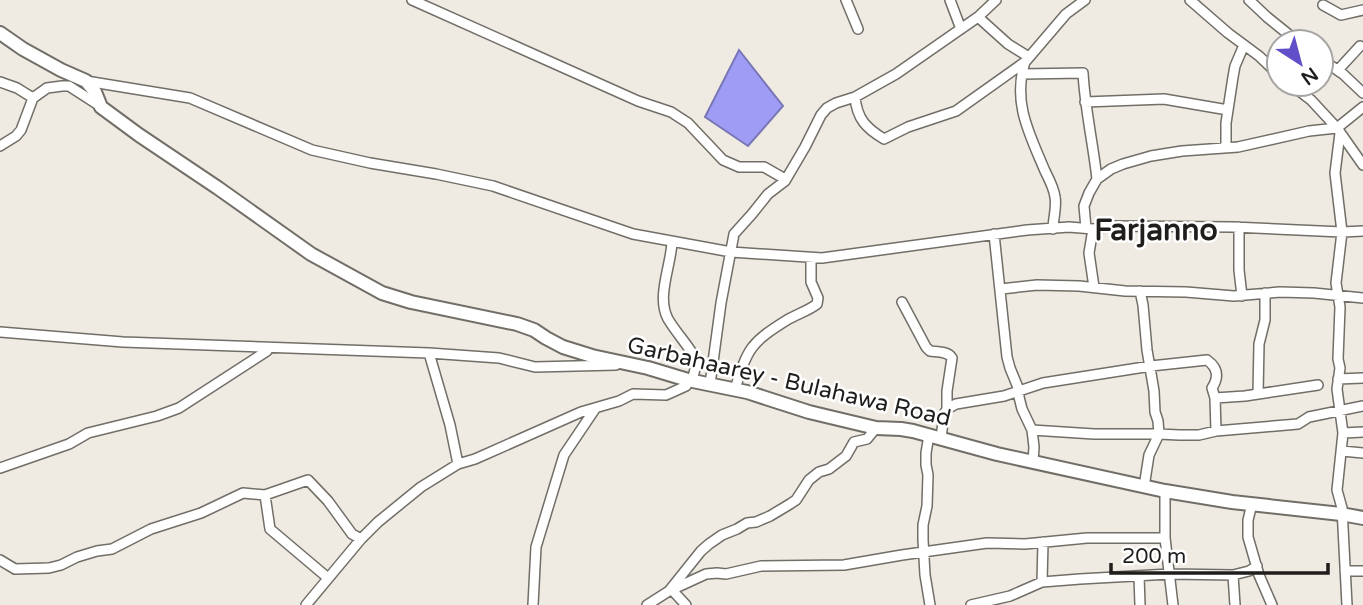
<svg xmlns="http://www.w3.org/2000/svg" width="1363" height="605" font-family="'Varela Round',sans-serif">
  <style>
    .water { fill: #9f9cf6; stroke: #7976b5; stroke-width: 2 }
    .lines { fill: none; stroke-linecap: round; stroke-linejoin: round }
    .minor-casing { stroke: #716e67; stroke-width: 12 }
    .secondary-casing { stroke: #716e67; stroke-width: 16 }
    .minor { stroke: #fff; stroke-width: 9 }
    .secondary { stroke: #fff; stroke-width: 12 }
    .labels { text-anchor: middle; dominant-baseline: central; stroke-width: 5; stroke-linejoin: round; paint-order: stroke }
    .street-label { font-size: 23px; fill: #201e1c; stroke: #fff }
    .district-label { font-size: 30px; font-weight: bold; fill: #201e1c; stroke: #fff }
  </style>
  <rect width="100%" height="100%" fill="#efebe3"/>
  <!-- water -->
  <path class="water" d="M739,50L783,106L748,146L705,117Z"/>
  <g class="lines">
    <!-- minor casing -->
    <g class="minor-casing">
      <path id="minor" d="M412,0L638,101L671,112L688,123L723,160L739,167H764L785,179
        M846,0L858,29
        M950,0L961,29
        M1190,0L1228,33L1259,56L1279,75
        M1249,0L1267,17L1298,42
        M1323,5L1341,15L1363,10
        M978,17L1008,44L1029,57
        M1321,59L1343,74L1363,93
        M1025,62C1012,103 1030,135 1045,171C1049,179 1054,188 1055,197C1057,207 1053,219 1053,229
        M1338,70L1360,46
        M1022,74L1083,73C1085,109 1093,143 1097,179
        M86,81L190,98L312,150L370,163L436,174L493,186L633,234L731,252L822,258L1027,230L1069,227L1093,229L1115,226L1233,227L1342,232L1363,231
        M0,82L17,88L33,98
        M1290,84L1311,100L1337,128L1363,165
        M855,97C857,119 866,128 884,139L908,127L956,111L1025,62L1066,14L1085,0
        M1085,102L1164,99L1228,110
        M1340,133L1335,173L1342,232L1336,283L1340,307L1338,359L1340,368L1337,389L1343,433L1337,490L1342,508L1347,605
        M0,146L16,136L21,130L33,98L47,88L62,86H69L100,106
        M1226,148V123L1233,77L1235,66L1244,45
        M1239,227V270L1242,296
        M1086,228L1084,206L1089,193L1097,179L1111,169L1123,164L1151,156L1182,151L1238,147L1309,131L1337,128L1363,107
        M1093,229L1089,253L1094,287
        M994,234L1007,357L1010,368L1019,390V397L1022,409L1032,430L1034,447L1033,462
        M672,242C671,266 656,297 668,319C677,334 689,346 697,361L692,381
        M1001,289L1037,285L1079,286L1125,291L1186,292L1234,296L1280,292L1314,293L1363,298
        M902,302L926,347L930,351C937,352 948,351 952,358L947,391V409
        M0,332L123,342L429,353L499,358L535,367L616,365
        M429,353L450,425L458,464
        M1338,379L1363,378
        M710,384L721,303L734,234L752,214L768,194L785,181L805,147L821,115L827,108L836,103L855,97L896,74L978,17L996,0
        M735,389C748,348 750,343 787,320C797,314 808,311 817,304L818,298L811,282V258
        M1258,394L1259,344L1265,320V293
        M1215,398L1245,396L1318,385
        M1032,430L1094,434H1159L1158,421L1155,412L1154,391L1147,350L1143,305L1140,291
        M1343,433L1363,432
        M929,435L926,453V465L928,475L927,506L923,525V540L925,575L930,605
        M941,438L944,414L947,409L956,404L1004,396L1043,383L1151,366L1207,360C1218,368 1219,377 1212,388L1215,398L1216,431
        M1342,451L1363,453
        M0,468L69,444L88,433L157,416L179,408L267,351V348
        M1144,487L1149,455L1159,434L1179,435H1199L1216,431L1298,424L1309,417L1363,406
        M1165,491V538L1173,605
        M265,495L270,529L328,578
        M1252,504L1248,520V537L1259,575L1272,605
        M0,560L15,569L49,568L61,565L77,557L97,551L112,549L151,529L201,513L243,493L265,495L308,480L328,501L352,534L361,539
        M1345,571H1363
        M1233,575L1235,605
        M1139,576L1140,605
        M1042,582L1043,542
        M672,590L686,605
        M669,591L706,574L717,573L726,574L761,566L844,565L902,555L987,543L1025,544L1087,538H1165
        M306,605L361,539L378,522L421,487L458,464L475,459L581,412L619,401L633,394L666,395L686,386L688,380
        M533,605L536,547L564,455L595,409
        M647,605L669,591L701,551L709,544L722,535L737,529L747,523L756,522L770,516L790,504L796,500L809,480L819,472L829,469L846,456L854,442L867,439L876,428
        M971,605L1010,596L1042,582L1080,579L1170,574L1233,575L1249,571L1257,566"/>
    </g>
    <!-- secondary casing -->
    <g class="secondary-casing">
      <path id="secondary" d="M0,33L23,49L61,70L86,81L95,92L101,107L139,135L218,188L311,254L382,293L411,302L517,324L534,330L546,338L563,347L592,356L648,368L688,380L747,392L809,412L876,428L901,429L913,431L997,454L1165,491L1232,502L1341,514L1363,518"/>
    </g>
    <!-- minor -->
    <use href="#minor" class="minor"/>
    <!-- secondary -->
    <use href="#secondary" class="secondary"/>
  </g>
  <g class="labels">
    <!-- street labels -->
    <g class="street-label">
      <text transform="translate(789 382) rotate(13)">Garbahaarey - Bulahawa Road</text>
    </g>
    <!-- district labels -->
    <g class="district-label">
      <text x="1156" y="230">Farjanno</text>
    </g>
  </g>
  <!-- north arrow -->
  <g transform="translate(1300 63) rotate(144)"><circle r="33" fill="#ffffff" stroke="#a6a5a4" stroke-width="2"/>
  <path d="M0-5L12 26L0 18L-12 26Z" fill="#604fc8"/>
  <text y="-10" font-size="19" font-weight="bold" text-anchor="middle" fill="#201e1c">N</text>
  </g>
  <!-- scale -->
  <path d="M1111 563v10h217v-10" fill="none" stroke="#201e1c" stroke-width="3.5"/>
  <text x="1122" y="563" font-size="21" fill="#201e1c" stroke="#ffffff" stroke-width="5" paint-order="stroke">200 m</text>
</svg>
